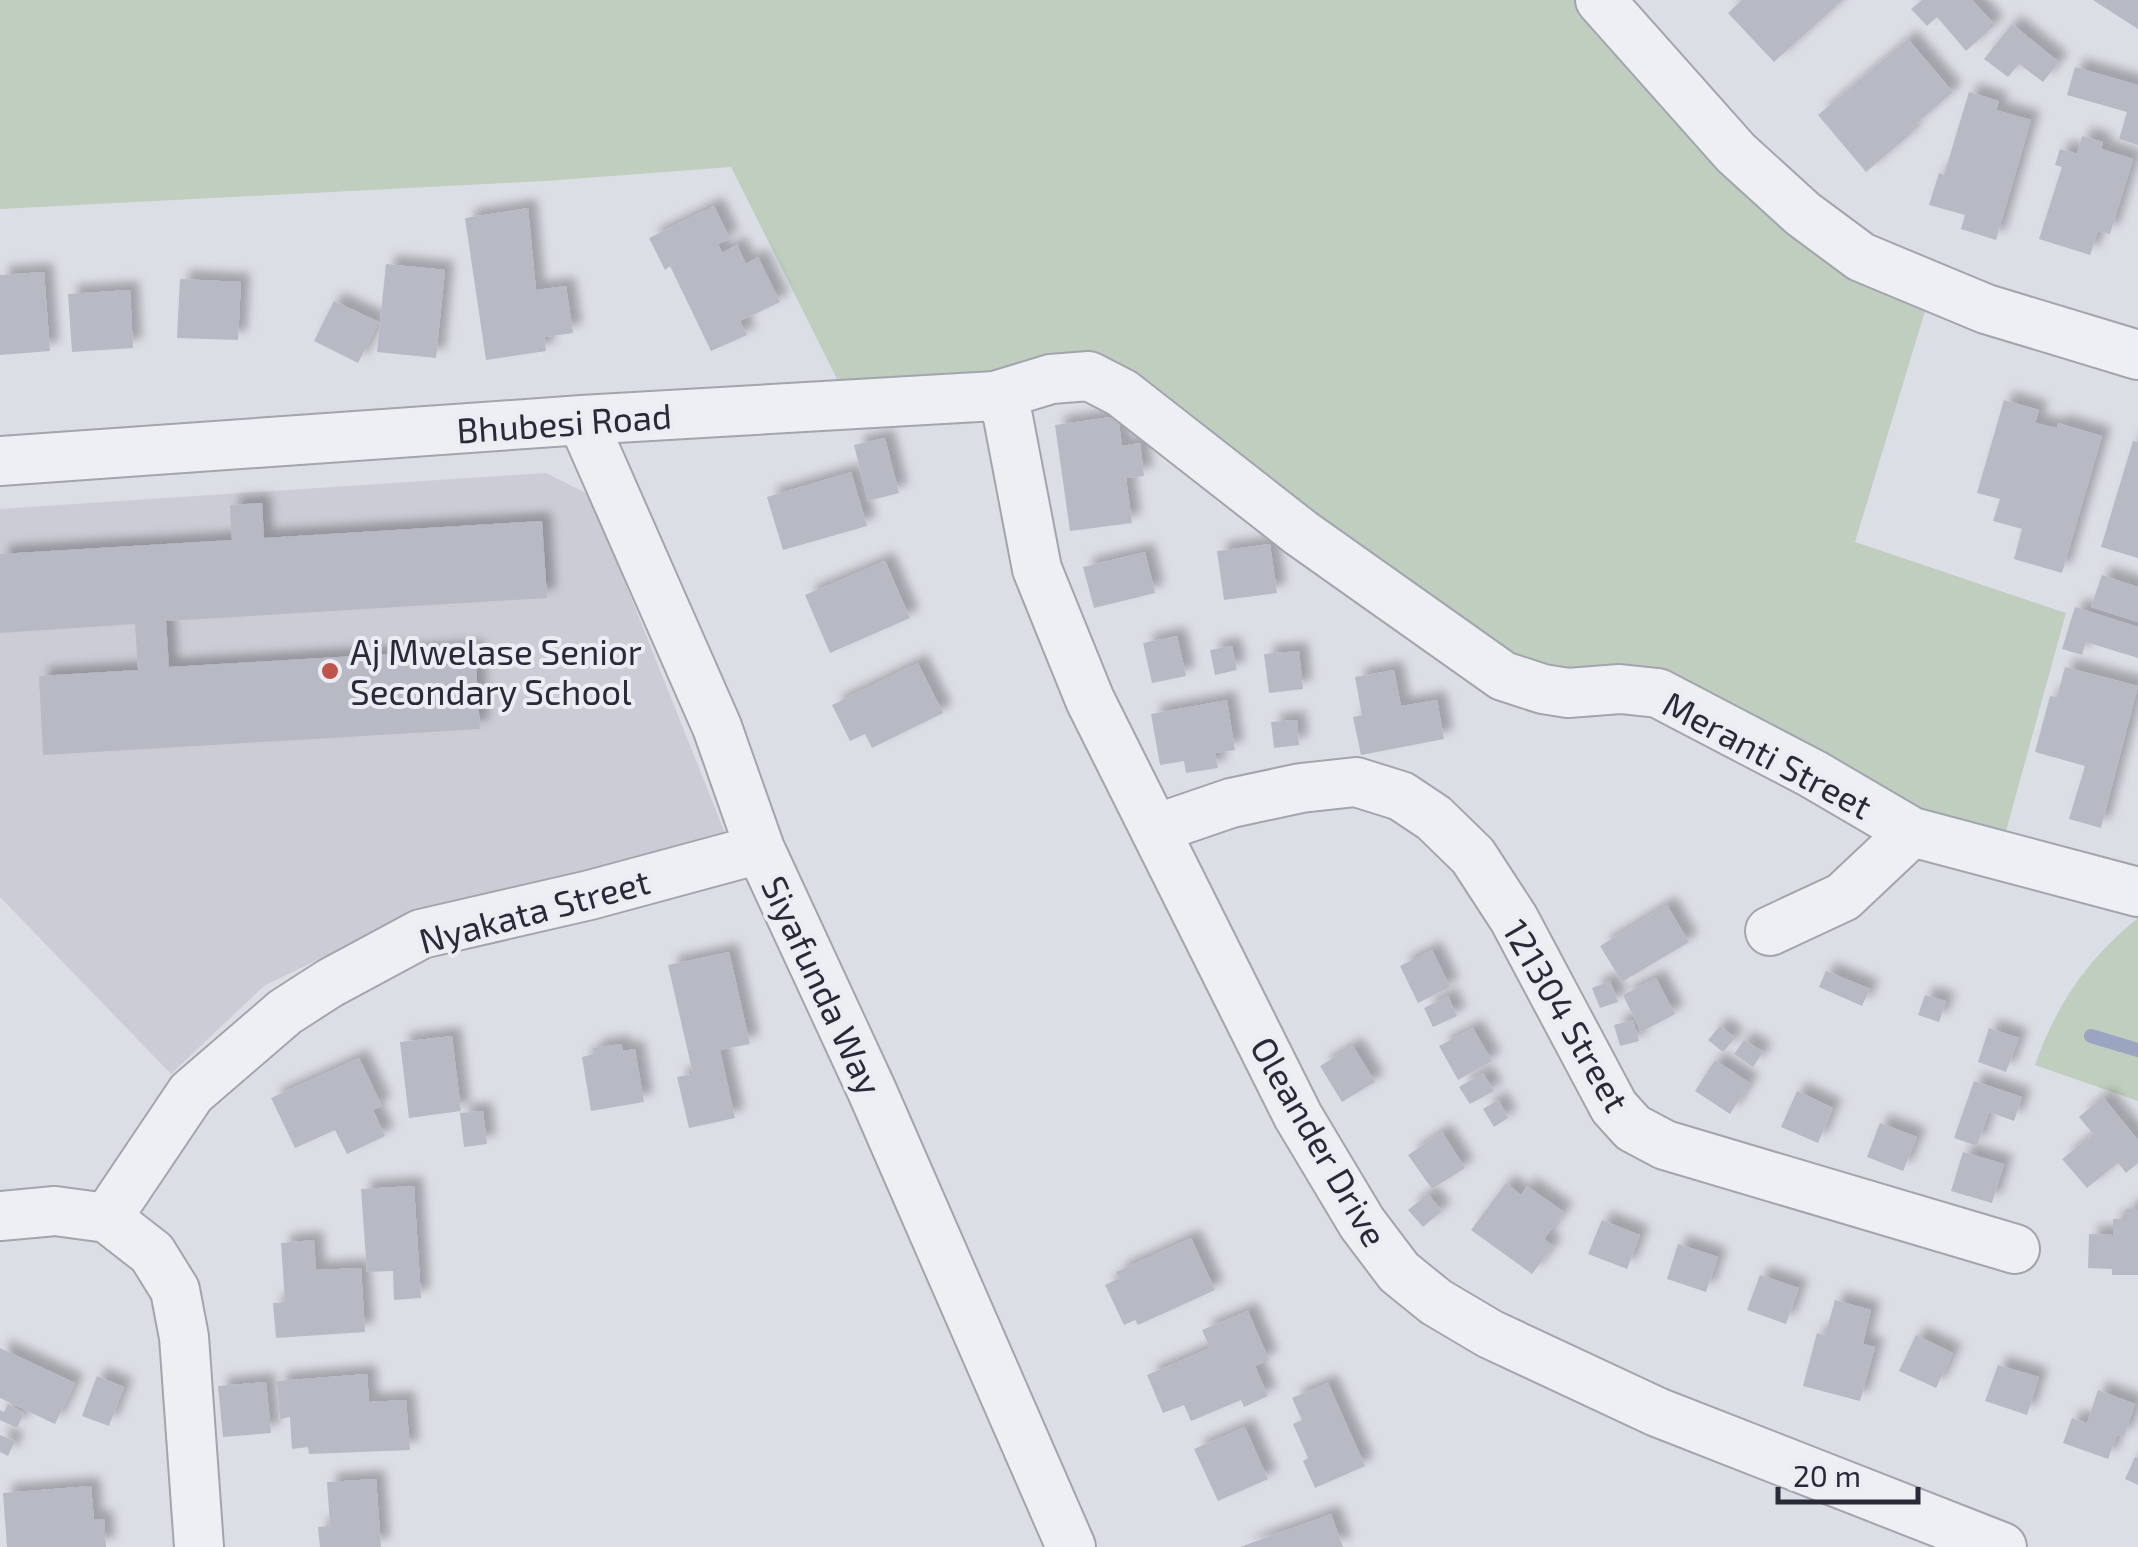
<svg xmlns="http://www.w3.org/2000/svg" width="2138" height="1547" font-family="'Exo 2',sans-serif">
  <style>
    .built { fill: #cbccd5 }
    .green { fill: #bfcebe }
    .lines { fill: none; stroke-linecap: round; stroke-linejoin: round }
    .stream { stroke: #9ba5c1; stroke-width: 14 }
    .building { fill: #b7b9c4; filter: url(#shadow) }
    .minor-casing { stroke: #a2a4ae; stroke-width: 52 }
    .minor { stroke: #eeeff3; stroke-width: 48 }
    .poi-dot { fill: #be544d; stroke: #ebedf3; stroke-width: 4 }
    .labels { text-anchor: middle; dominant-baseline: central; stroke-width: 8; stroke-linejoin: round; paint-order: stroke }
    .street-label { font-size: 35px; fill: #282a39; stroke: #ebedf3 }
    .poi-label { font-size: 35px; fill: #282a39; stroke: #ebedf3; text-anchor: start }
  </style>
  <defs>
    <filter id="shadow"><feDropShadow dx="9" dy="-9" stdDeviation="5" flood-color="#0004"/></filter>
  </defs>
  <rect width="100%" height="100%" fill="#dcdee5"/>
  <!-- built -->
  <path class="built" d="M546,473L590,495L725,833L572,885L392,923L264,986L171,1074L0,897V509Z"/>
  <!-- green -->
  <path class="green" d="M0,0H1602L1738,151L1933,285L1855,542L2066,613L2000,853L1721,723L1545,687L1125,391L849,403L731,167L545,181L0,209Z
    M2138,918V1101L2035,1065C2056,1005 2088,958 2138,918Z"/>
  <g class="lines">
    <!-- stream -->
    <path class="stream" d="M2091,1036L2138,1050"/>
  </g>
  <!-- building -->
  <path class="building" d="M1742,0H1843L1774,62L1728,13Z
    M1922,0H1972L1995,25L1966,51L1937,17L1927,26L1911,9Z
    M2093,0H2138V29Z
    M2012,24L2059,62L2043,82L2019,64L2008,77L1984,59Z
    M1908,39L1953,92L1909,130L1912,133L1866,172L1818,115Z
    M2075,67L2138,85V145L2119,139L2127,112L2067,95Z
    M1969,92L1999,101L1996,110L2031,120L1996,240L1961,229L1965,215L1929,205L1939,173L1944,175Z
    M2082,136L2103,142L2101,149L2133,159L2110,234L2098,231L2090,255L2039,239L2062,167L2055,165L2060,149L2077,154Z
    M714,206L730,239L718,244L722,253L737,245L746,264L758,257L780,302L740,321L747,335L711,351L670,266L665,270L649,238Z
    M528,208L536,290L566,286L573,333L544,337L546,351L486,360L465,218Z
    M386,264L445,270L436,358L377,352Z
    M44,272L50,351L0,355V275Z
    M180,279L241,282L238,340L177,338Z
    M130,290L133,348L72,352L68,294Z
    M334,301L379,322L358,363L314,341Z
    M2004,400L2039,410L2035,423L2057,428L2058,423L2102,436L2062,573L2014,559L2022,529L1993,521L2000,499L1977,493Z
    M1118,416L1122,446L1140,443L1144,476L1126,478L1132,523L1070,531L1055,425Z
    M885,438L899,493L868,501L854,445Z
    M2133,441L2138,442V558L2101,547Z
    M851,472L867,526L783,550L767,497Z
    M262,503L264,538L542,521L547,598L166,621L169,667L475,649L480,729L43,755L39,676L138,670L135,624L0,633V554L232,540L230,505Z
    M1270,544L1277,593L1224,600L1217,551Z
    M1145,552L1155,593L1094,608L1083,567Z
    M885,561L910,618L830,653L805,595Z
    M2102,575L2138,587V622L2091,607Z
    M2075,607L2138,627V658L2086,642L2082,655L2062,649Z
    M1177,636L1186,676L1152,683L1143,643Z
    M1232,646L1237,670L1215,675L1210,650Z
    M1299,651L1303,689L1269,693L1264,654Z
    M918,663L943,713L872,748L865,734L850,741L832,705Z
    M2065,667L2138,686L2101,828L2069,819L2085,766L2035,752L2050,696L2057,697Z
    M1394,670L1401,706L1437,700L1444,739L1361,755L1353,717L1362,715L1355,677Z
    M1227,700L1235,750L1215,753L1218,768L1186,773L1184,761L1160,765L1151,714Z
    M1297,720L1299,745L1274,748L1271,722Z
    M1667,905L1689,942L1622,982L1600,946Z
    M1432,950L1450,987L1418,1003L1400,966Z
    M729,952L750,1044L720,1050L735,1118L689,1128L677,1077L693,1074L668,965Z
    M1826,971L1870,989L1862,1006L1819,987Z
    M1656,978L1675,1014L1641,1032L1623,995Z
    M1610,981L1618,1002L1600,1008L1592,988Z
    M1925,995L1946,1001L1939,1022L1918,1015Z
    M1448,996L1457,1016L1433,1027L1424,1008Z
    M1633,1020L1639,1041L1620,1046L1614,1025Z
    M1720,1026L1735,1038L1723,1052L1708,1040Z
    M1473,1028L1492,1061L1458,1080L1439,1046Z
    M1989,1028L2019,1038L2006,1072L1978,1062Z
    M452,1036L461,1111L409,1118L400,1042Z
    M1744,1040L1763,1052L1753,1067L1734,1054Z
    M621,1044L623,1051L635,1049L644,1102L591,1111L582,1057L594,1054L593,1048Z
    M1353,1046L1375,1082L1342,1102L1320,1066Z
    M359,1058L382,1106L373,1110L385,1136L347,1154L335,1130L295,1148L271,1098Z
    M1715,1060L1750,1083L1730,1114L1695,1091Z
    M1483,1073L1494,1091L1470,1104L1459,1087Z
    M1974,1081L2022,1097L2014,1121L1989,1112L1977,1146L1954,1138Z
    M1797,1091L1833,1108L1818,1143L1781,1127Z
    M2103,1097L2138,1140V1163L2126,1173L2118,1163L2087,1188L2062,1159L2093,1134L2079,1117Z
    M1498,1100L1508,1118L1494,1127L1483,1109Z
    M483,1111L487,1144L464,1147L460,1113Z
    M1880,1123L1917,1137L1903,1171L1867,1157Z
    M1442,1132L1465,1168L1432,1189L1408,1155Z
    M1963,1152L2004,1164L1992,1203L1951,1191Z
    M1506,1183L1521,1195L1527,1186L1564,1212L1544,1239L1553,1246L1532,1274L1471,1230Z
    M414,1186L421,1298L394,1300L393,1271L367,1272L361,1189Z
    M1428,1194L1442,1211L1423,1227L1408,1210Z
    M2126,1209H2138V1275H2112V1269L2088,1268L2089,1234L2113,1235V1219H2126Z
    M1602,1220L1640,1235L1627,1269L1588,1254Z
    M1191,1238L1215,1290L1138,1325L1135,1320L1124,1325L1105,1285L1119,1278L1116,1272Z
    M314,1240L316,1270L361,1268L365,1332L276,1338L273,1303L285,1302L281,1243Z
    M1678,1244L1718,1257L1706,1292L1667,1279Z
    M1760,1275L1799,1288L1786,1324L1747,1310Z
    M1835,1300L1871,1310L1863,1344L1875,1347L1860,1401L1803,1386L1817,1333L1825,1336Z
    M1248,1311L1269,1360L1255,1366L1268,1396L1244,1407L1241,1400L1191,1421L1184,1405L1163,1413L1147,1375L1210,1348L1202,1330Z
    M1916,1335L1953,1353L1936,1388L1899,1371Z
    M0,1348L75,1383L55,1424L0,1398Z
    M1998,1365L2039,1377L2027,1415L1985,1401Z
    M367,1374L369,1402L406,1400L410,1450L309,1454L308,1447L292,1449L290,1417L280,1419L277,1381Z
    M97,1376L124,1387L109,1426L82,1416Z
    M266,1382L271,1433L223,1437L218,1386Z
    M1328,1383L1365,1466L1315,1488L1303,1461L1308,1458L1293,1424L1302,1420L1292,1398Z
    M2098,1390L2135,1404L2124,1437L2117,1435L2108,1459L2063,1443L2072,1418L2087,1423Z
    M8,1404L24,1413L17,1428L0,1420V1410L4,1412Z
    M1245,1427L1268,1479L1218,1501L1194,1449Z
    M0,1435L15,1441L8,1456L0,1452Z
    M2135,1457L2138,1458V1485L2125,1479Z
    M376,1479L381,1547H320L318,1527L330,1526L327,1482Z
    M91,1486L94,1520L104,1519L106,1547H7L3,1493Z
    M1331,1514L1343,1547H1240Z"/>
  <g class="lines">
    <!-- minor casing -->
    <g class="minor-casing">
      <path id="minor" d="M1600,0L1736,153L1803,214L1861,257L1986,309L2138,355
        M995,396L1007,412L1037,569L1090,700L1298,1116L1362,1223L1399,1272L1436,1302L1490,1334L1657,1412L2002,1547
        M582,420L717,727L760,849L872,1091L1071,1547
        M0,461L582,420L995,396L1051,379L1089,376L1122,393L1301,533L1503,676L1543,689L1568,693L1620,689L1658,693L1813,774L1912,832L2138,892
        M1155,829L1231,803L1301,788L1356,782L1401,796L1434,818L1473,856L1514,919L1614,1107L1633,1128L1665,1145L2015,1249
        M1770,931L1843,897L1912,832
        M0,1216L55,1211L107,1218L191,1093L285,1012L330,983L421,934L590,895L760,849
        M107,1218L152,1253L175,1290L184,1337L199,1547"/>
    </g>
    <!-- minor -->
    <use href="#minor" class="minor"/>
  </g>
  <!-- markers -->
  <circle class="poi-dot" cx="330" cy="671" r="10"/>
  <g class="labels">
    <!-- street labels -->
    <g class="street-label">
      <text transform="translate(564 422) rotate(-4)">Bhubesi Road</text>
      <text transform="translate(1768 754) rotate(28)">Meranti Street</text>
      <text transform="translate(534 910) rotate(-15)">Nyakata Street</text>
      <text transform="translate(823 985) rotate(65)">Siyafunda Way</text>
      <text transform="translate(1567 1015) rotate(60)">121304 Street</text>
      <text transform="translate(1320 1141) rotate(60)">Oleander Drive</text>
    </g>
    <!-- poi labels -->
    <g class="poi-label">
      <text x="350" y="651">Aj Mwelase Senior<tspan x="350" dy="40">Secondary School</tspan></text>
    </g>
  </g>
  <!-- scale -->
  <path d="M1778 1487v15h140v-15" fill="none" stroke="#282a39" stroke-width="5"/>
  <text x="1793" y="1487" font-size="30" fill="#282a39" stroke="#ebedf3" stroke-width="8" paint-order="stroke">20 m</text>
</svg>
